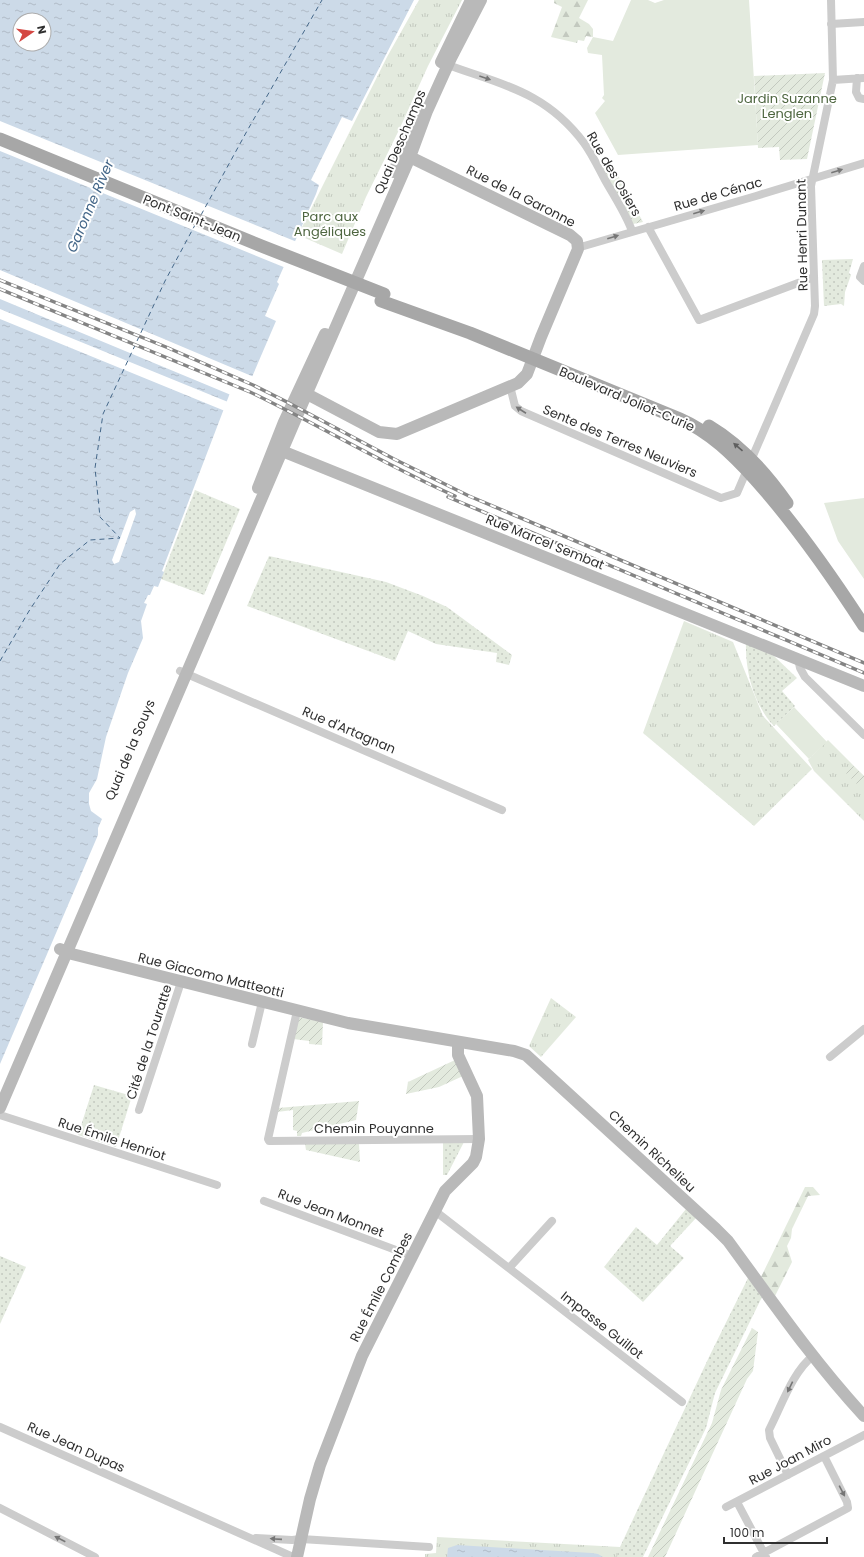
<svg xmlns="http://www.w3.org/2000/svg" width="864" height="1557" font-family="Poppins,sans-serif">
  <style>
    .grass { fill: url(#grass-dots) }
    .forest { fill: url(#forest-firs) }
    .park { fill: url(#park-tufts) }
    .garden { fill: url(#garden-furrows) }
    .pitch { fill: #e3eade }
    .water { fill: url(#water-ripples); fill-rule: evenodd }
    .pier { fill: #fff }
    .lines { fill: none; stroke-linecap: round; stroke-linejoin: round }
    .ferry { stroke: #446789; stroke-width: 1; stroke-dasharray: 5 4; stroke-linecap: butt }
    .street { stroke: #ccc; stroke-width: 8 }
    .secondary { stroke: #b9b9b9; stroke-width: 12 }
    .primary { stroke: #a7a7a7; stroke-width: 13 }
    .rail-casing { stroke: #848484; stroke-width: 3.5 }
    .rail { stroke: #fff; stroke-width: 2; stroke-dasharray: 6; stroke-linecap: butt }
    .primary-bridge { stroke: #a7a7a7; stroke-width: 13 }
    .oneway { fill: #767676 }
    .oneway2 { fill: #5f5f5f }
    .labels { text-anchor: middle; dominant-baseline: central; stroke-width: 4; stroke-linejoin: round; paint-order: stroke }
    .park-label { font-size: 13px; fill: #4e6640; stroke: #fff }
    .street-label { font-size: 13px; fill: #2f2f2f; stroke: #fff }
    .water-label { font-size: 14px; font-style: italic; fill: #446789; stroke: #fff }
  </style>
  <defs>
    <pattern id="grass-dots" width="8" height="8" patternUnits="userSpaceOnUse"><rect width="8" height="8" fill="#e3eade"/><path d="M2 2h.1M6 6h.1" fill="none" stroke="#c3c9bf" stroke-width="1.8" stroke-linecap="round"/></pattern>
    <pattern id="forest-firs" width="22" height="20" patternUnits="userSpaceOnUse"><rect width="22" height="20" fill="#e3eade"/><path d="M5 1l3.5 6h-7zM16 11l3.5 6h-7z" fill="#c3c9bf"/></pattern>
    <pattern id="park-tufts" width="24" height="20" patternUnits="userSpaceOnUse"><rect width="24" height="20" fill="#e3eade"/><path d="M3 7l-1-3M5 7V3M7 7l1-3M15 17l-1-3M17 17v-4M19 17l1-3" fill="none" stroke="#c3c9bf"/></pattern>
    <pattern id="garden-furrows" width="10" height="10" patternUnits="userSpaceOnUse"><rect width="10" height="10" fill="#e3eade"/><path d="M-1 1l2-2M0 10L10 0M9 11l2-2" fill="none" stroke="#c3c9bf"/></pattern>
    <pattern id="water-ripples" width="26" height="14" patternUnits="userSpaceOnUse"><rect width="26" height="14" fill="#ccdae8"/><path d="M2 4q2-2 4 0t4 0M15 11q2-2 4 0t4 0" fill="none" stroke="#b0bbc7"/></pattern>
  </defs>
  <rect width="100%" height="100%" fill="#fff"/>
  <!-- grass -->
  <path class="grass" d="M853,259L849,273L851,275L845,292L844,306L841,304L824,306L822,260Z
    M195,490L240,509L204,595L161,579Z
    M269,556L386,582L423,596L447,607L512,655L509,665L496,662L497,653L436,644L408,631L395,661L247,606Z
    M746,643L774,656L797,678L782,691L795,706L774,726C754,705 745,672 746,643Z
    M94,1085L132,1096L116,1147L78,1135Z
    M443,1142H464L447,1175H443Z
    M686,1209L696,1218L670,1246L684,1258L643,1302L604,1267L636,1227L657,1245Z
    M0,1256L26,1267L0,1324Z
    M748,1278L762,1297L715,1393L706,1428L643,1557H603L606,1547H620L709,1357Z"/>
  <!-- forest -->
  <path class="forest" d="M554,0H588L579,18L589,24L593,29V37L586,36L584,41L578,40L577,43L551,37L562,7L554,3Z
    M805,1187H813L820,1195L808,1196L792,1229L791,1238L787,1246L792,1262L775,1296L761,1277Z"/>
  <!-- park -->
  <path class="park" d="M419,0H462L428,66L399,130L366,197L342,254L298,235L387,57Z
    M684,621L733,642L763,716L812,769L754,826L643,733Z
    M828,740L864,776V821L814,771L808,760Z
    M551,998L576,1017L541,1057L529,1046Z
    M437,1537L620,1547L617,1557H425V1554L436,1553Z"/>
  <!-- garden -->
  <path class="garden" d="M825,73L807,159L780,160L779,147L758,148L754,76Z
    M602,168H614L625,188L621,204Z
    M626,191L643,222L633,224L624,208Z
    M852,765L864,776V786H859L845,772Z
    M298,1017L323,1022L322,1045L309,1044V1041L293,1039Z
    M455,1060L463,1076L439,1087L406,1094L408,1082Z
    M359,1101L356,1120L302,1133L301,1136H297V1131L293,1130V1110L277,1112L278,1108Z
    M305,1144H359L360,1162L306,1150Z
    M752,1328L758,1332L753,1371L747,1379L665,1557H648L712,1423L721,1390Z"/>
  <!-- pitch -->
  <path class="pitch" d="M631,0H648L655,3L664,0H749L758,145L618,155L595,113L605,101L602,98L604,95L602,55L588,53L587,48L593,37L613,41Z
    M864,498V579L838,541L824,503Z
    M794,707L827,742L809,759L776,724Z"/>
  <!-- water -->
  <path class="water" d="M0,0H414L352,121L342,117L311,180L319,185L316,194L277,282L279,284L265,316L276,321L252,377L238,372L162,571L164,572L158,587L154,586L150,595H148L144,603L147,604L141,621L143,638L128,673L106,737L97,779L89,793V804L91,811L102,819L98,828V835L0,1064ZM20,20H44V44H20Z
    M457,1545L592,1553L598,1554L603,1557H447L448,1548Z"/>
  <!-- pier -->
  <path class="pier" d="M0,121L297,242L286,268L0,151Z
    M0,270L62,296L254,377L251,379L239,375L231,395L0,299Z
    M0,309L228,402L225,411L0,319Z
    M135,509L136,514L119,562L114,564L112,560L130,512Z"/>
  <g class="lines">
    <!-- ferry -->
    <path class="ferry" d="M201,215L247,131L322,0
      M0,661L29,611L60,564L90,540L120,538L100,517L95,468L103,414L165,281L195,225"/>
    <!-- street -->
    <path class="street" d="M831,24L864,22
      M448,65C503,85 546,92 584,143C592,154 598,167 605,180C614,196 626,214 632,231
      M857,78L856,92L859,98L864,99
      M833,80L864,78
      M648,227L699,320L814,277
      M578,246H584L756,196L864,163
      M864,266L860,277L864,281
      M510,386L515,406L521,411L721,498L737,493L814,314L815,306L811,186L833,80L831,0
      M798,659L800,668L805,677L864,735
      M180,671L502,810
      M297,1011L268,1139L269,1141L479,1139
      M252,1044L262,1002
      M830,1057L864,1029
      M139,1110L181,982
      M0,1115L217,1185
      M264,1201L412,1256
      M435,1211L682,1402
      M509,1268L552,1221
      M0,1427L293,1557
      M788,1475L770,1438L769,1430C781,1407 793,1371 813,1356
      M737,1502L766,1557
      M726,1507L864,1435
      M0,1508L95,1557
      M256,1538L292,1540L301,1539L429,1547
      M756,1557L848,1508L847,1502L824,1456"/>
    <!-- secondary -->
    <path class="secondary" d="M441,62L471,0
      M394,172L405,141L421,108
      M307,394L379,432L397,434L518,383L527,374L541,337L578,249L577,241L570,235L410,157
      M282,451L864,686
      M258,488L284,422L325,334
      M60,949L72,954L348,1023L514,1051L526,1055L716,1229L728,1241C772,1301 814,1362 864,1416
      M0,1108L303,402L410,157L427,111L451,58L481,0
      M297,1557L310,1499L320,1465L362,1356L445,1191L473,1163L476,1157L479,1139L477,1096L458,1055V1042"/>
    <!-- primary -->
    <path class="primary" d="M381,301L470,333L680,419C710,432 733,455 755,479C796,525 831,575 864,626
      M709,426C741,445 766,473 787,503"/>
    <!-- rail casing -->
    <g class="rail-casing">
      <path id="rail" d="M0,280L166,347L253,385L287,402L394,459L469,496L864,663
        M0,289L250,392C319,425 385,465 455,496
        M448,497L864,673"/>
    </g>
    <!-- rail -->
    <use href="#rail" class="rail"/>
    <!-- primary-bridge -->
    <path class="primary-bridge" d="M0,139L264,247L384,294"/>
  </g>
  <!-- one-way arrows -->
  <defs><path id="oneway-solid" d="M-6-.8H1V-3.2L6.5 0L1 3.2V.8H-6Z"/></defs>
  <g class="oneway">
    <use href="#oneway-solid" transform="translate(485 78) rotate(19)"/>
    <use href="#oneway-solid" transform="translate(837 171) rotate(-17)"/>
    <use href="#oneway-solid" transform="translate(699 212) rotate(-16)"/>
    <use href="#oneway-solid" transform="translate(613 237) rotate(-17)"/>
    <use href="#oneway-solid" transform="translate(521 410) rotate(-147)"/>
    <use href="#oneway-solid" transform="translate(790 1387) rotate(116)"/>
    <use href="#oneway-solid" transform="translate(842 1491) rotate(62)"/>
    <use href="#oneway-solid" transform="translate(60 1539) rotate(-153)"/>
    <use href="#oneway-solid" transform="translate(276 1539) rotate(-176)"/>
  </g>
  <use class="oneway2" href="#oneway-solid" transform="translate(738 447) rotate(-139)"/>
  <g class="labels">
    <!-- park labels -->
    <g class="park-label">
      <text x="787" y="98">Jardin Suzanne<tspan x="787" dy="15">Lenglen</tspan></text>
      <text x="330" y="216">Parc aux<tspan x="330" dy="15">Angéliques</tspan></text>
    </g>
    <!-- street labels -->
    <g class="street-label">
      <text transform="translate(400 142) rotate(-67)">Quai Deschamps</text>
      <text transform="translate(614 174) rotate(60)">Rue des Osiers</text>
      <text transform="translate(718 194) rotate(-16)">Rue de Cénac</text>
      <text transform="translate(521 196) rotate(27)">Rue de la Garonne</text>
      <text transform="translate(192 218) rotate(22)">Pont Saint-Jean</text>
      <text transform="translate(802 235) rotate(-91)">Rue Henri Dunant</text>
      <text transform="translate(627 399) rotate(23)">Boulevard Joliot-Curie</text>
      <text transform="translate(620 441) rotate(23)">Sente des Terres Neuviers</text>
      <text transform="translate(545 542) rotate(22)">Rue Marcel Sembat</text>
      <text transform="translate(349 730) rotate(23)">Rue d'Artagnan</text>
      <text transform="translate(130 750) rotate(-67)">Quai de la Souys</text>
      <text transform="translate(211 975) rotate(14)">Rue Giacomo Matteotti</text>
      <text transform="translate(149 1042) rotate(-72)">Cité de la Touratte</text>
      <text x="374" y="1128">Chemin Pouyanne</text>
      <text transform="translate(112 1139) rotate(18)">Rue Émile Henriot</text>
      <text transform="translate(652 1151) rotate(43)">Chemin Richelieu</text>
      <text transform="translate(331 1213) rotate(21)">Rue Jean Monnet</text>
      <text transform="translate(381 1287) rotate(-63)">Rue Émile Combes</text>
      <text transform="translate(602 1325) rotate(38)">Impasse Guillot</text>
      <text transform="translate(76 1447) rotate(24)">Rue Jean Dupas</text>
      <text transform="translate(790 1460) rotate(-28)">Rue Joan Miro</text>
    </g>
    <!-- water labels -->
    <g class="water-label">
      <text transform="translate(90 206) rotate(-67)">Garonne River</text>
    </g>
  </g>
  <!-- north arrow -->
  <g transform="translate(32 32) rotate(77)"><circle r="19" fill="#ffffff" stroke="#acacac"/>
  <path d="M0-3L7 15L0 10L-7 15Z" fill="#d44742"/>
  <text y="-6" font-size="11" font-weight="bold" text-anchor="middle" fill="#2f2f2f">N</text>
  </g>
  <!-- scale -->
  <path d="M724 1537v6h103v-6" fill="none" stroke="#2f2f2f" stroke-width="2"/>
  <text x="730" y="1537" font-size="12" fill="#2f2f2f" stroke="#ffffff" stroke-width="3" paint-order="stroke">100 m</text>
</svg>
